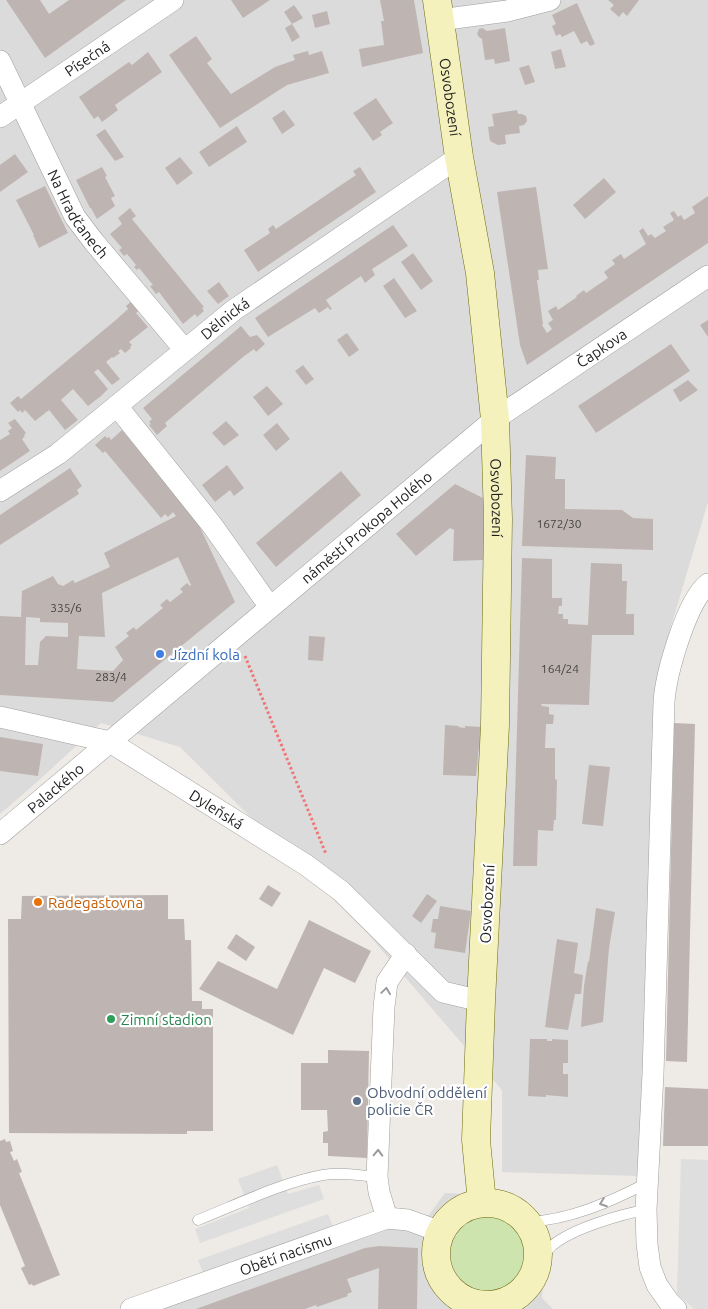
<svg xmlns="http://www.w3.org/2000/svg" width="708" height="1309" font-family="Ubuntu,sans-serif">
  <style>
    .residential { fill: #dcdbdb }
    .grass { fill: #cee4af }
    .parking { fill: #dedede }
    .building { fill: #beb5b2; fill-rule: evenodd }
    .lines { fill: none; stroke-linecap: round; stroke-linejoin: round }
    .lane-casing { stroke: #9f9f9f; stroke-width: 11 }
    .street-casing { stroke: #9f9f9f; stroke-width: 22 }
    .secondary-casing { stroke: #6a6b0f; stroke-width: 29 }
    .path { stroke: #ed7777; stroke-width: 3; stroke-dasharray: 2.5 2.5; stroke-linecap: butt }
    .lane { stroke: #fff; stroke-width: 10 }
    .street { stroke: #fff; stroke-width: 21 }
    .secondary { stroke: #f4f1bd; stroke-width: 28 }
    .oneway { stroke: #9a9a9a }
    .shop-dot { fill: #3f7fe0; stroke: #fff; stroke-width: 2 }
    .food-dot { fill: #e8710a; stroke: #fff; stroke-width: 2 }
    .leisure-dot { fill: #2e9e5b; stroke: #fff; stroke-width: 2 }
    .service-dot { fill: #5c6f8a; stroke: #fff; stroke-width: 2 }
    .labels { text-anchor: middle; dominant-baseline: central; stroke-width: 4.5; stroke-linejoin: round; paint-order: stroke }
    .number-label { font-size: 12px; fill: #464443 }
    .street-label { font-size: 15px; fill: #1e1e1e; stroke: #fff }
    .shop-label { font-size: 15px; fill: #366cbe; stroke: #fff; text-anchor: start }
    .food-label { font-size: 15px; fill: #c56008; stroke: #fff; text-anchor: start }
    .leisure-label { font-size: 15px; fill: #27864d; stroke: #fff; text-anchor: start }
    .service-label { font-size: 15px; fill: #4e5e75; stroke: #fff; text-anchor: start }
  </style>
  <rect width="100%" height="100%" fill="#eeeae5"/>
  <!-- residential -->
  <path class="residential" d="M0,0H708V502L661,660L640,1176L502,1172V1090L368,934L180,747L101,723L37,782L0,814Z
    M445,1193L498,1195L546,1231L542,1298L553,1309H124L369,1216L429,1215Z"/>
  <!-- grass -->
  <path class="grass" d="M451 1254a37 37 0 1 1 74 0a37 37 0 1 1-74 0Z"/>
  <!-- parking -->
  <path class="parking" d="M681,1159L708,1160V1309H694L677,1294Z
    M277,1165L288,1194L319,1185L324,1199L200,1243L195,1229L249,1208L238,1179Z
    M328,1214L333,1226L351,1223L205,1278L198,1260Z"/>
  <!-- building -->
  <path class="building" d="M6,0H40L49,14L69,0H126L45,58Z
    M231,0H270L243,18Z
    M380,0H414L423,53L362,67L359,49L384,45L381,21H384Z
    M608,0H639L627,16L623,12L619,17L610,9L614,5Z
    M577,3L595,44L590,46L587,41L581,44L574,31L562,37L560,34L556,36L552,26L556,24L552,15Z
    M294,5L303,18L292,24L284,12Z
    M327,11L330,24L315,28L312,15Z
    M292,24L300,37L292,42L285,28Z
    M482,28L487,31L505,28L510,61L495,64L494,59L485,60L482,39L479,37L477,34L479,29Z
    M196,36L212,59L207,63L231,94L275,67L295,60L293,55L308,51L309,55L322,51L329,73L287,85L220,128L169,55Z
    M561,49L566,67L555,69L551,52Z
    M148,52L162,72L115,105L118,110L102,122L98,116L94,119L79,97L129,62L132,65Z
    M529,65L535,82L525,85L519,68Z
    M376,98L393,123L380,132L382,135L373,141L353,113Z
    M284,110L295,125L282,134L272,118Z
    M517,110L518,114H522L526,116L527,121L524,125L519,126L520,133L505,135L506,144L498,145L490,141L488,127L494,126L492,114Z
    M237,126L247,142L209,167L199,152Z
    M105,129L124,157L115,161L96,135Z
    M15,154L28,172L0,192V165Z
    M180,157L193,173L177,185L165,168Z
    M102,167L107,176L105,177L115,196L111,198L115,206L97,219L91,208H90L76,180Z
    M360,167L376,192L258,272L244,250L270,233L268,229L273,225L276,229L356,175L353,171Z
    M604,178L616,192L585,219L573,205Z
    M45,186L68,233L39,248L33,235H34L16,200Z
    M536,187L548,269L538,270L539,280H537L543,324L542,325L547,333L552,329L548,323L553,320L548,311L556,306L558,310L577,297L576,296L584,290L586,293L608,278L604,272L615,264L612,260L621,254L624,259L646,244L639,231L643,228L648,236L651,234L655,238L666,231L663,227L674,220L670,213L674,211L678,217L681,215L684,220L695,213L692,207L708,196V243L527,365L520,345L497,192Z
    M130,208L136,216L132,219L204,307L202,308L204,311L197,317L195,314L183,324L159,292L156,294L150,286L153,285L139,268L137,270L134,267L136,265L132,260L127,254L124,256L119,250L122,248L110,234L122,224L118,218Z
    M393,225L408,246L372,269L375,275L365,283L361,276L326,300L332,309L330,310L328,307L319,313L315,308L268,337L255,318Z
    M413,253L433,281L421,290L401,262Z
    M394,278L417,311L405,318L383,286Z
    M219,282L229,296L218,304L207,291Z
    M134,299L141,309L136,313L148,327L129,342L132,345L130,347L131,348L125,353L121,349L118,351L120,353L113,358L112,357L106,362L120,379L112,385L98,369L94,372L108,389L101,396L88,406L73,389L61,400L78,420L65,430L49,410L35,421L25,410L22,413L20,410L18,412L10,403L18,396L21,399L117,319L128,309L126,306Z
    M708,320V337L700,325Z
    M241,326L250,337L257,335L265,344L256,352L254,349L243,357L165,423L167,426L157,435L149,425L151,424L149,422L152,419L143,408Z
    M347,333L359,350L349,357L337,340Z
    M671,344L690,371L596,433L578,406Z
    M303,365L314,379L306,385L295,371Z
    M688,380L698,390L680,402L673,390Z
    M267,386L283,404L268,416L253,397Z
    M15,419L26,433L24,435L25,436L22,439L30,451L0,471V440L10,434L8,431L12,428L8,423Z
    M226,421L239,435L224,446L212,433Z
    M277,423L290,439L276,451L263,435Z
    M122,430L146,459L191,508L235,602L113,702L0,695V616L21,617L22,591L53,576L58,584L63,586L73,580L75,583L110,567L104,553L176,516L173,512L168,517L165,514L161,518L105,451L103,453L95,445L105,436L107,438L109,437L111,440ZM178,557L191,585L190,586L187,583L180,589L183,592L170,602L167,599L160,605L163,608L136,630L134,627L126,633L129,636L115,647L123,660L113,671L77,669L79,636L105,637L102,593ZM26,617L40,618V622L68,623V637L46,636L40,642L38,665H25Z
    M526,455L556,457L555,479H565V509L622,510L633,518L653,519V550L522,546Z
    M227,465L244,488L234,496L230,490L215,502L202,485Z
    M70,468L82,486L77,490L79,494L0,545V515Z
    M341,471L361,495L276,567L256,543Z
    M455,484L483,498V560L453,561L454,530L450,528L416,556L396,534Z
    M522,558L552,559V598H562V606H559L558,614H563V619H568V624L588,625L591,563L622,564V581H627L626,614H634V635H592L589,705L541,704L542,706L549,707V714L554,715L553,724H546L545,748H555V779L557,780L556,820H554L553,831L538,830L537,866H513Z
    M309,636L325,637L323,661L308,660Z
    M674,723L695,724L687,1062L666,1061Z
    M445,725L459,726L458,727L465,728V726L481,727L476,776L443,775Z
    M0,737L43,744L38,776L0,771Z
    M589,765L610,767L603,826L582,824Z
    M268,885L281,893L272,907L259,899Z
    M427,894L437,901L421,923L412,916Z
    M168,895V919H184L185,940H191L192,1001H202V1009H213V1131H187V1134L9,1133L8,919H21L22,896Z
    M440,906L471,911L465,953L434,948L436,933L431,932L433,919H438Z
    M596,908L615,912L609,948L603,1022L581,1027L584,986L588,961L589,962Z
    M309,920L371,951L355,983L324,968L293,1035L199,989L218,961L277,989Z
    M236,934L255,947L246,961L227,948Z
    M557,939L578,943L574,973L583,975L581,994H575L568,1030L545,1027Z
    M530,1039H547V1041H552V1039L568,1040V1063H563V1074H568V1097L546,1095V1097L528,1096Z
    M328,1050L369,1051L367,1158L328,1156V1143H323V1132L328,1131L327,1110H301V1063H328Z
    M665,1087L708,1089V1146H663Z
    M5,1139L6,1142L10,1141L13,1151L10,1152L14,1161L17,1159L22,1172L19,1173L60,1275L33,1286L32,1284L29,1285L21,1268L25,1266L0,1205V1141Z
    M379,1246L418,1248L417,1309H378L379,1268L347,1279L352,1292L347,1294L348,1296L317,1307L316,1305L305,1309H196L365,1248Z"/>
  <g class="lines">
    <!-- lane casing -->
    <g class="lane-casing">
      <path id="lane" d="M198,1220C236,1205 283,1182 323,1175C340,1172 359,1175 377,1177
        M527,1222C570,1220 610,1202 647,1183
        M538,1264C543,1258 547,1249 553,1245C572,1229 621,1214 646,1210"/>
    </g>
    <!-- street casing -->
    <g class="street-casing">
      <g id="street">
        <path d="M440,20L507,11L550,0"/>
        <path id="s1" d="M0,61L75,217L94,242L184,349"/>
        <path id="s2" d="M0,117L173,0"/>
        <path d="M117,406L212,525L270,607"/>
        <path id="s3" d="M0,491L58,454L234,310L459,157"/>
        <path id="s4" d="M0,717L110,742L306,865L341,891L443,992L481,1001"/>
        <path id="s5" d="M0,834L495,419L708,276"/>
        <path d="M387,1218L379,1192L377,1177L384,1007L387,982L406,954"/>
        <path id="s6" d="M131,1309L387,1218L408,1220L441,1232"/>
        <path d="M676,1309L669,1302L657,1285L650,1267L647,1244L646,1210L653,1074L664,702C666,674 686,602 708,584"/>
      </g>
    </g>
    <!-- secondary casing -->
    <g class="secondary-casing">
      <g id="secondary">
        <path id="s7" d="M437,0L459,157L480,273L495,419L498,519L495,725L481,1001L476,1140L482,1203"/>
        <circle cx="487" cy="1254" r="51"/>
      </g>
    </g>
    <!-- path -->
    <path class="path" d="M245,656L326,854"/>
    <!-- lane -->
    <use href="#lane" class="lane"/>
    <!-- street -->
    <use href="#street" class="street"/>
    <!-- secondary -->
    <use href="#secondary" class="secondary"/>
  </g>
  <!-- one-way arrows -->
  <defs><path id="oneway-chevron" d="M-2-3.5L2.5 0L-2 3.5" fill="none" stroke-width="1.6" stroke-linecap="round" stroke-linejoin="round" transform="scale(1.25)"/></defs>
  <g class="oneway">
    <use href="#oneway-chevron" transform="translate(386 991) rotate(-82)"/>
    <use href="#oneway-chevron" transform="translate(378 1153) rotate(-88)"/>
    <use href="#oneway-chevron" transform="translate(603 1203) rotate(160)"/>
  </g>
  <!-- markers -->
  <circle class="shop-dot" cx="160" cy="654" r="5"/>
  <circle class="food-dot" cx="38" cy="902" r="5"/>
  <circle class="leisure-dot" cx="111" cy="1019" r="5"/>
  <circle class="service-dot" cx="357" cy="1101" r="5"/>
  <g class="labels">
    <!-- number labels -->
    <g class="number-label">
      <text x="559" y="523">1672/30</text>
      <text x="66" y="607">335/6</text>
      <text x="560" y="668">164/24</text>
      <text x="111" y="676">283/4</text>
    </g>
    <!-- street labels -->
    <g class="street-label">
      <text stroke="none"><textPath href="#s2" startOffset="105">Písečná</textPath></text>
      <text stroke="none"><textPath href="#s7" startOffset="98">Osvobození</textPath></text>
      <text stroke="none"><textPath href="#s1" startOffset="172">Na Hradčanech</textPath></text>
      <text stroke="none"><textPath href="#s3" startOffset="284">Dělnická</textPath></text>
      <text stroke="none"><textPath href="#s5" startOffset="774">Čapkova</textPath></text>
      <text stroke="none"><textPath href="#s7" startOffset="502">Osvobození</textPath></text>
      <text stroke="none"><textPath href="#s5" startOffset="478">náměstí Prokopa Holého</textPath></text>
      <text stroke="none"><textPath href="#s5" startOffset="72">Palackého</textPath></text>
      <text stroke="none"><textPath href="#s4" startOffset="239">Dyleňská</textPath></text>
      <text transform="translate(487 904) rotate(-87)">Osvobození</text>
      <text stroke="none"><textPath href="#s6" startOffset="164">Obětí nacismu</textPath></text>
    </g>
    <!-- shop labels -->
    <g class="shop-label">
      <text x="170" y="654">Jízdní kola</text>
    </g>
    <!-- food labels -->
    <g class="food-label">
      <text x="48" y="902">Radegastovna</text>
    </g>
    <!-- leisure labels -->
    <g class="leisure-label">
      <text x="121" y="1019">Zimní stadion</text>
    </g>
    <!-- service labels -->
    <g class="service-label">
      <text x="367" y="1092">Obvodní oddělení<tspan x="367" dy="17">policie ČR</tspan></text>
    </g>
  </g>
</svg>
